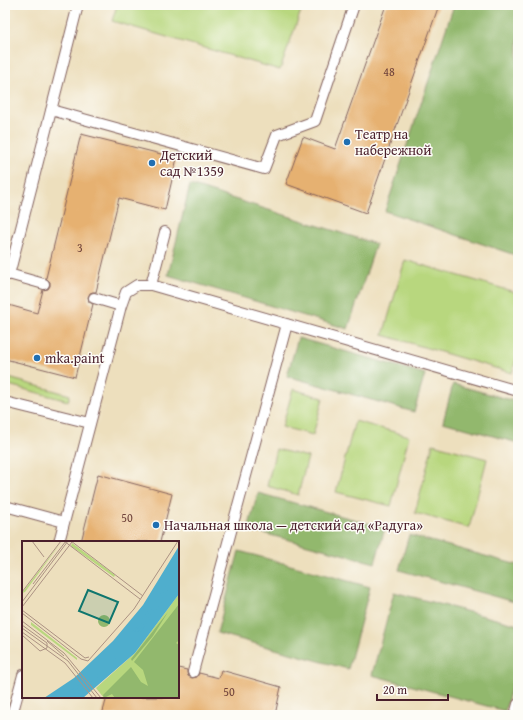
<svg xmlns="http://www.w3.org/2000/svg" width="523" height="720" font-family="'Gentium Book Plus',serif">
  <style>
    .green { fill: #b8d77e; stroke: #817b54 }
    .forest { fill: #92b86d; stroke: #6e6c4c }
    .building { fill: #e6b171 }
    .lines { fill: none; stroke-linecap: round; stroke-linejoin: round }
    .lane-casing { stroke: #83625e; stroke-width: 12 }
    .lane { stroke: #fff; stroke-width: 10 }
    .poi-dot { fill: #1f6fb2; stroke: #fdfcf7; stroke-width: 1.5 }
    .labels { text-anchor: middle; dominant-baseline: central; stroke-width: 3; stroke-linejoin: round; paint-order: stroke }
    .number-label { font-size: 12px; fill: #71443c }
    .poi-label { font-size: 14px; fill: #4a1f2b; stroke: #fdfcf7; text-anchor: start }
    .inset-river { fill: none; stroke: #4faecd; stroke-width: 2 }
    .inset-road { fill: none; stroke: #ac9283; stroke-width: 1 }
    .view { fill: #0f766e; fill-opacity: 0.15; stroke: #0f766e; stroke-width: 2 }
    .inset-edge { fill: none; stroke: #4a1f2b; stroke-width: 2 }
  </style>
  <rect width="100%" height="100%" fill="#fdfcf7"/>
  <filter id="ink" filterUnits="userSpaceOnUse"><feTurbulence type="fractalNoise" baseFrequency=".025" numOctaves="2"/><feDisplacementMap in="SourceGraphic" scale="8" xChannelSelector="R" yChannelSelector="G"/><feConvolveMatrix kernelMatrix="1 2 1 2 8 2 1 2 1" color-interpolation-filters="sRGB"/></filter>
  <filter id="wash" filterUnits="userSpaceOnUse"><feTurbulence type="fractalNoise" baseFrequency=".012" numOctaves="4" result="noise"/><feDisplacementMap in="SourceGraphic" scale="16" xChannelSelector="R" yChannelSelector="G"/><feGaussianBlur stdDeviation="0.9" result="paint"/><feColorMatrix in="noise" values="0 0 0 0 0 0 0 0 0 0 0 0 0 0 0 0 0 1.4 0 .05"/><feComposite in="paint" operator="in"/></filter>
  <g filter="url(#wash)">
    <rect width="100%" height="100%" fill="#eddfbd"/>
    <!-- green -->
    <path class="green" d="M117,5H303L280,70L112,21Z
      M405,260L518,293V353L512,373L383,335Z
      M5,377L70,395L68,401L5,384Z
      M293,389L323,398L313,435L282,427Z
      M355,421L409,436L391,506L336,492Z
      M433,444L487,459L469,528L415,513Z
      M276,449L308,457L298,495L267,486Z"/>
    <!-- forest -->
    <path class="forest" d="M454,5H518V256L385,211Z
      M190,185L376,244L348,329L168,275Z
      M298,338L425,374L414,412L287,376Z
      M453,384L518,402V443L443,422Z
      M258,493L385,528L375,563L248,529Z
      M409,535L518,565V603L399,570Z
      M239,551L370,587L348,669L217,633Z
      M394,592L518,625V661L505,711L372,675Z"/>
    <g id="blocks">
      <!-- building -->
      <path class="building" d="M386,5H439L366,213L286,184L303,137L335,149Z
        M81,134L177,158L165,210L119,198L96,292H93L90,293L88,297L89,302L93,304L75,377L5,359V304L37,313L43,290L48,289L50,286V282L46,278Z
        M98,474L172,494L160,542H81Z
        M178,668L187,670V673L188,676L192,678L197,677L199,673L219,678L221,670L281,687L275,715H102L107,697H178Z"/>
    </g>
  </g>
  <g filter="url(#ink)">
    <use href="#blocks" fill-opacity="0" stroke="#83625e" stroke-width="1"/>
    <g class="lines">
      <!-- lane casing -->
      <g class="lane-casing">
        <path id="lane" d="M51,110L264,169L277,135L315,121L354,5
          M5,273L44,284
          M9,275L78,5
          M151,285L518,391
          M94,298L121,306
          M5,402L90,423
          M5,506L64,522
          M59,542L121,306L126,292L137,285H151L165,232
          M193,672L287,324
          M12,715L23,675
          M515,715L518,704"/>
      </g>
      <!-- lane -->
      <use href="#lane" class="lane"/>
    </g>
  </g>
  <!-- markers -->
  <g class="poi-dot">
    <circle cx="347" cy="142" r="4"/>
    <circle cx="152" cy="163" r="4"/>
    <circle cx="37" cy="358" r="4"/>
    <circle cx="156" cy="525" r="4"/>
  </g>
  <g class="labels">
    <!-- number labels -->
    <g class="number-label">
      <text x="389" y="71">48</text>
      <text x="80" y="247">3</text>
      <text x="127" y="517">50</text>
      <text x="229" y="691">50</text>
    </g>
    <!-- poi labels -->
    <g class="poi-label">
      <text x="355" y="134">Театр на<tspan x="355" dy="16">набережной</tspan></text>
      <text x="160" y="155">Детский<tspan x="160" dy="16">сад №1359</tspan></text>
      <text x="45" y="358">mka.paint</text>
      <text x="164" y="525">Начальная школа — детский сад «Радуга»</text>
    </g>
  </g>
  <!-- overview -->
  <g transform="translate(22 541)">
    <rect width="157" height="157" fill="#eddfbd"/>
    <path d="M40,0L3,51L0,52ZM50,2L93,34L92,36L49,5ZM157,53V157H82L74,147L113,112ZM9,81L55,117V119L9,84Z" fill="#b8d77e"/>
    <path d="M157,63V99L154,102L157,104V157H93L90,153L82,157L81,154L109,126L119,141L126,145L121,129L112,121ZM146,71L131,95L110,120L109,118ZM76 80a6 6 0 1 1 12 0a6 6 0 1 1-12 0Z" fill="#92b86d"/>
    <path d="M157,5V53L113,112L61,157H22L52,137L91,100L121,64Z" fill="#4faecd"/>
    <path class="inset-river" d="M62,140L115,87L157,28M67,144L118,90L157,35M40,157L58,144M49,157L61,148"/>
    <path class="inset-road" d="M10,0L22,16M42,0L118,58M49,0L121,55M11,43L44,0M0,51L39,0M0,61L46,0M0,66L50,1M0,69L63,117L67,116M0,72L59,118L66,120L112,68L156,0M0,80L42,112L79,157M0,84L25,102V107L18,110L0,94M0,87L46,120L75,157M0,91L43,122L71,157M25,100L42,115"/>
    <path class="view" d="M66,49L96,61L87,82L57,70Z"/>
    <rect width="157" height="157" class="inset-edge"/>
  </g>
  <!-- margin -->
  <rect width="523" height="720" fill="none" stroke="#fdfcf7" stroke-width="20"/>
  <!-- scale -->
  <path d="M377 694v6h71v-6" fill="none" stroke="#4a1f2b" stroke-width="2"/>
  <text x="383" y="694" font-size="12" fill="#4a1f2b" stroke="#fdfcf7" stroke-width="3" paint-order="stroke">20 m</text>
</svg>
